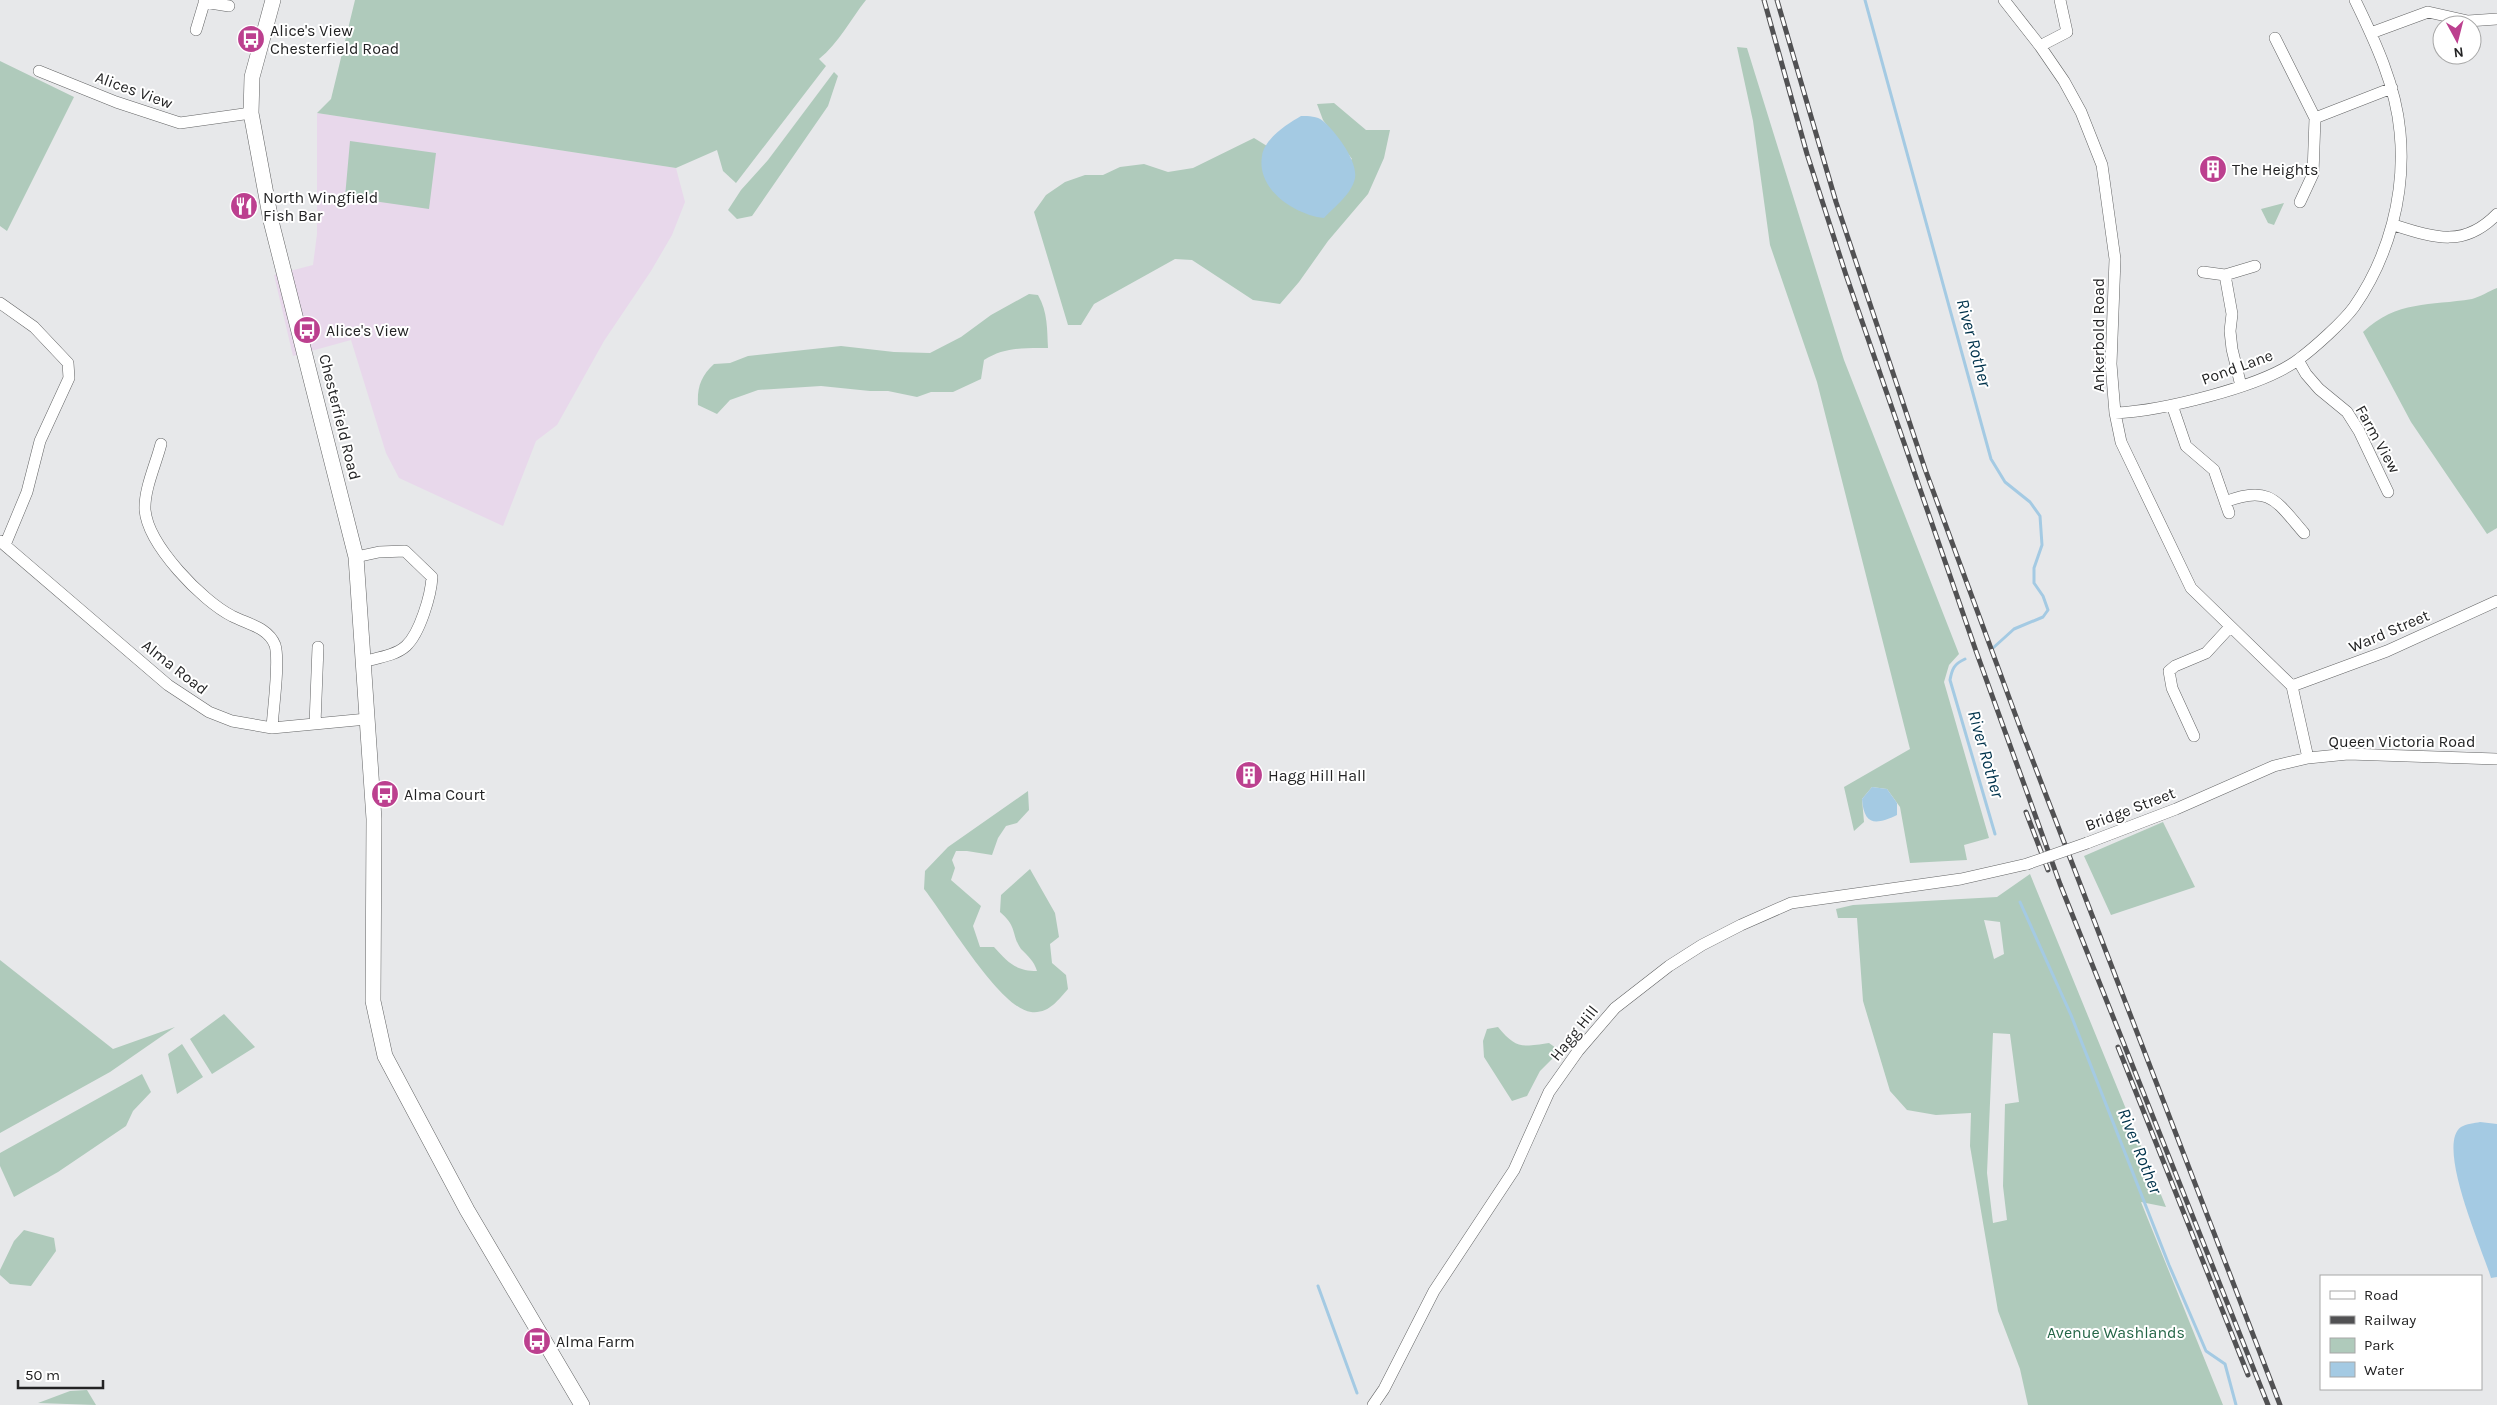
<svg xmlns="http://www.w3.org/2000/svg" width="2497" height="1405" font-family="Karla,sans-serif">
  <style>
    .education { fill: #e8d8eb }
    .green { fill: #afcabb; fill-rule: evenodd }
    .water { fill: #a4cae3 }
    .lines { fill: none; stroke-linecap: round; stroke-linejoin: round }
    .stream { stroke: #a4cae3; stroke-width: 3 }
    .minor-casing { stroke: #636465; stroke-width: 12 }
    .major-casing { stroke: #636465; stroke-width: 16 }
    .minor { stroke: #fff; stroke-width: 11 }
    .major { stroke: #fff; stroke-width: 15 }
    .rail-casing { stroke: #515153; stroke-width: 5 }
    .rail { stroke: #fff; stroke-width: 3; stroke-dasharray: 9; stroke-linecap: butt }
    .minor-bridge-casing { stroke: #636465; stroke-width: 12; stroke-linecap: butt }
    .minor-bridge { stroke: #fff; stroke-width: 11 }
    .labels { text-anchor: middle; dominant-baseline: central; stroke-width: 4; stroke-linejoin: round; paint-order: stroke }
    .poi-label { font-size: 16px; fill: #232324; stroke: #fff; text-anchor: start }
    .street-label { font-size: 16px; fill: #232324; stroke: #fff }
    .park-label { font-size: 16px; fill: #246647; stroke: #fff }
    .water-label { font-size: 18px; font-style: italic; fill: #00334c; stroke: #fff }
  </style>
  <rect width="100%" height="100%" fill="#e7e8ea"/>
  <!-- education -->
  <path class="education" d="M317,113L676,168L685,202L672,235L651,271L604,341L557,425L536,441L503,526L399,478L386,453L351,340L293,356L274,275L313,265L317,234Z"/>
  <!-- green -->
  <path class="green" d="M355,0H866C850,20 839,43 819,59L826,66L736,183L723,171L717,150L676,168L317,113L331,99Z
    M1737,47L1747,48L1844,360L1959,654L1949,665L1944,682L1989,838L1964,845L1967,860L1910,863L1900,807L1887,789L1872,787L1862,799L1864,822L1854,831L1844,787L1910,749L1817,382L1770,245L1753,121Z
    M0,61L74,97L7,231L0,226Z
    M834,72L838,76L828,106L752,216L737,219L728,210L741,190L768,160Z
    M1334,103L1366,130H1390L1384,158L1368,194L1328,241L1299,282L1280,304L1253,300L1192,260L1175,259L1094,304L1081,325H1068L1034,212L1046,195L1065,182L1085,175H1103L1120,167L1144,164L1168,172L1193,168L1254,138L1267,146C1255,167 1269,184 1283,200L1352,159L1323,120L1317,104Z
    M350,141L436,153L429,209L345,197Z
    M2284,203L2274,225L2268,223L2261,209Z
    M2497,288V528L2487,534L2411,422L2363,332C2397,300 2430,306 2472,299C2480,297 2489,291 2497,288Z
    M1029,294L1038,295C1048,312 1047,330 1048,348C1024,348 1004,347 984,360L981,379L953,392H931L917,397L888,391H870L821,386L758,390L730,400L717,414L698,405C697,387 701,376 714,364L730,363L748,356L841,346L894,352L930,353L961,337L991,315Z
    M1028,791L1029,810L1017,823L1006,826L998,838L992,855L967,851H956L952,860L955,868L951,880L981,906L973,926L980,947H994C1008,962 1015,971 1037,971C1034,961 1028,956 1021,949C1011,935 1018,927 1000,912L1001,895L1030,869L1055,913L1059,937L1050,944L1052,963L1066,975L1068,989C1058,1000 1049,1014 1031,1012C1000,1009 945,915 924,889L925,871L948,847Z
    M2163,822L2195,887L2111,915L2084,856Z
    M2030,874L2166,1207L2141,1202L2223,1405H2028L2020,1369L1998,1311L1970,1146L1971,1113L1936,1115L1907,1110L1890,1091L1863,1001L1857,918H1838L1836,909L1853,905L1997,897ZM1984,920L2000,922L2004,954L1994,959ZM1993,1033L2010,1034L2019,1102L2005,1104L2003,1186L2007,1220L1993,1223L1987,1173Z
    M0,960L113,1049L175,1027L110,1072L0,1133Z
    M224,1014L255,1047L212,1074L190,1039Z
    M1498,1027C1516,1049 1522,1047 1549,1043L1556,1048L1555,1056L1540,1071L1527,1096L1512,1101L1484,1057L1483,1041L1487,1029Z
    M182,1044L203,1077L177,1094L168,1054Z
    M142,1074L151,1092L133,1111L126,1126L58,1172L14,1197L0,1166V1153Z
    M24,1230L54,1238L56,1251L31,1286L10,1284L0,1275V1270L14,1241Z
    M87,1390L96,1405L38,1403L70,1391Z"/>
  <!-- water -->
  <path class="water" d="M1301,116C1309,116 1317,116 1323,121C1336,132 1358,161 1355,178C1352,194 1335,206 1324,218C1296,215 1256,190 1262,156C1264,139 1287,124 1301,116Z
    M1872,787L1887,789L1897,803V815C1876,825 1864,826 1862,799Z
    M2480,1122L2497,1124V1277L2491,1278C2484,1253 2435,1145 2461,1127C2466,1124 2475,1123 2480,1122Z"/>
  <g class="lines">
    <!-- stream -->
    <path class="stream" d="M1865,0L1991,459L2005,482L2030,502L2040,516L2042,545L2034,568V583L2043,596L2048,610L2043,617L2014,629L1993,648
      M1965,659C1954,664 1952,669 1950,680L1995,834
      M2020,902L2071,1015L2169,1265L2206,1351L2225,1364L2236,1405
      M1318,1286L1357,1393"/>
    <!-- minor casing -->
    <g class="minor-casing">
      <path id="minor" d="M2004,0L2040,46L2064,81L2081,112L2102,165L2115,259L2111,364L2115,413L2121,442L2191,588L2292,686L2308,758
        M204,2L229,6
        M196,30L205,0
        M2371,33L2428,12L2468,21L2497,19
        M2275,38L2315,118L2313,174L2300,202
        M2040,46L2067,32L2060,0
        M39,71L116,102L180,123L251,113
        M2315,118L2392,88
        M2394,225C2435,238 2464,248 2497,214
        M2203,272L2225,275L2232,314L2230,331L2232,349L2241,386
        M2225,275L2255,266
        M0,303L34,327L68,363L69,378L40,441L27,492L5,545
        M2298,360L2306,374L2319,389L2347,412L2359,431L2388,492
        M2172,405L2186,446L2214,470L2229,513
        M2115,413C2160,411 2263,387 2299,359C2314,348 2343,322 2354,307C2389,257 2406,193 2400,132C2396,86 2375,41 2355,0
        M161,444C156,464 144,489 145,510C148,545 202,601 232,616C247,624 268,627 275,645C280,661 273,709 272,728
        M2225,502C2270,484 2277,502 2304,533
        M0,541L168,685L209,712L232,721L272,728L367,719
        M356,557L379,552L405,551L432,577C431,595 420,633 406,646C395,656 376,658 362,662
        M2292,686L2387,651L2497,601
        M315,724L318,647
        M2194,736L2172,688L2169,671L2175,666L2206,653L2229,628
        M2087,843L2176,809L2274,766L2308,758L2348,754L2497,759
        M1373,1405L1384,1389L1434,1291L1514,1170L1549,1092L1578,1051L1615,1008L1669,966L1702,945L1741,925L1791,903L1961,879L2027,864"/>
    </g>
    <!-- major casing -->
    <g class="major-casing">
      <path id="major" d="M273,0L252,77L251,113L271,221L356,557L374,819L373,1001L385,1056L467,1210L582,1405"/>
    </g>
    <!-- minor -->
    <use href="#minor" class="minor"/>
    <!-- major -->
    <use href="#major" class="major"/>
    <!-- rail casing -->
    <g class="rail-casing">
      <path id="rail" d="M1764,0L1807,154L1846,275L1976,651L2060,884L2268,1405
        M1777,0L1836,202L1925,469L2021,730L2280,1405
        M2026,812L2048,870
        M2118,1047L2248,1375"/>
    </g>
    <!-- rail -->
    <use href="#rail" class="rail"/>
    <!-- minor-bridge casing -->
    <g class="minor-bridge-casing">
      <path id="minor-bridge" d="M2027,864L2087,843"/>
    </g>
    <!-- minor-bridge -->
    <use href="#minor-bridge" class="minor-bridge"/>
  </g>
  <!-- icons -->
  <defs>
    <g id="bus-disc" transform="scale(1.4375)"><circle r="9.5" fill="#bc408f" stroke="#fff"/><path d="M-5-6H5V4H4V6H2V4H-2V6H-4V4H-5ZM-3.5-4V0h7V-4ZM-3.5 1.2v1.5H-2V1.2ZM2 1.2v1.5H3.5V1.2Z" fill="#fff"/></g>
    <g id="building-disc" transform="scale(1.4375)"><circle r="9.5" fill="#bc408f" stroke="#fff"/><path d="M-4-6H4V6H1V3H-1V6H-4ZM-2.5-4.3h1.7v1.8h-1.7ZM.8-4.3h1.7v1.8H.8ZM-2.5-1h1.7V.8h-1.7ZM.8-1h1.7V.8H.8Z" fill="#fff"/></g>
    <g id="restaurant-disc" transform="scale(1.4375)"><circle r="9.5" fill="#bc408f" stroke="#fff"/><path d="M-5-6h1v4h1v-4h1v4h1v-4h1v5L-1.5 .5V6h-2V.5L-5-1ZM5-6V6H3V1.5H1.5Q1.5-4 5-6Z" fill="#fff"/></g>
  </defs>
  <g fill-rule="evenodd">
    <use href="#bus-disc" x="251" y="39"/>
    <use href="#building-disc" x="2213" y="169"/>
    <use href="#restaurant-disc" x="244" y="206"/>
    <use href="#bus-disc" x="307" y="330"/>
    <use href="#building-disc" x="1249" y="775"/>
    <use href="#bus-disc" x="385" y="794"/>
    <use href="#bus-disc" x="537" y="1341"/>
  </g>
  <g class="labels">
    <!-- poi labels -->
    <g class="poi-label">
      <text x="270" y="30">Alice's View<tspan x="270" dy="18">Chesterfield Road</tspan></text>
      <text x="2232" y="169">The Heights</text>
      <text x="263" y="197">North Wingfield<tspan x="263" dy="18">Fish Bar</tspan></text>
      <text x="326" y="330">Alice's View</text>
      <text x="1268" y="775">Hagg Hill Hall</text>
      <text x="404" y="794">Alma Court</text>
      <text x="556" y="1341">Alma Farm</text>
    </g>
    <!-- street labels -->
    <g class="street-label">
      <text transform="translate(134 90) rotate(20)">Alices View</text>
      <text transform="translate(2098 335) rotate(-90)">Ankerbold Road</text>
      <text transform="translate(2237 367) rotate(-20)">Pond Lane</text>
      <text transform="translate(340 417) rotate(76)">Chesterfield Road</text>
      <text transform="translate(2378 439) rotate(61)">Farm View</text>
      <text transform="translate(2389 631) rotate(-23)">Ward Street</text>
      <text transform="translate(175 667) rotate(38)">Alma Road</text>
      <text x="2402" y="741">Queen Victoria Road</text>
      <text transform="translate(2130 809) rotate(-21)">Bridge Street</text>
      <text transform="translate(1574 1033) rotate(-51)">Hagg Hill</text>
    </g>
    <!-- park labels -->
    <g class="park-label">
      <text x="2116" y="1332">Avenue Washlands</text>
    </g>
    <!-- water labels -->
    <g class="water-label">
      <text transform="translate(1974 343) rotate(75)">River Rother</text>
      <text transform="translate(1986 754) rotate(74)">River Rother</text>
      <text transform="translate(2140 1151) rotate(68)">River Rother</text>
    </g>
  </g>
  <!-- legend -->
  <rect x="2320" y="1275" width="162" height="115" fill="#ffffff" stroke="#a7a7a7"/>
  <rect x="2330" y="1291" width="25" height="8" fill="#ffffff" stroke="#a7a7a7"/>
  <text x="2364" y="1300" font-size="15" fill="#232324">Road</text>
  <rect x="2330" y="1316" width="25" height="8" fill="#515153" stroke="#a7a7a7"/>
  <text x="2364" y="1325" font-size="15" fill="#232324">Railway</text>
  <rect x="2330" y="1338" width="25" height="15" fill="#afcabb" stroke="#a7a7a7"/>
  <text x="2364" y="1350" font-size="15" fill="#232324">Park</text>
  <rect x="2330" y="1362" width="25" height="15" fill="#a4cae3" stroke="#a7a7a7"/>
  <text x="2364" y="1375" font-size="15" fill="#232324">Water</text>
  <!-- north arrow -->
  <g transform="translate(2457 40) rotate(173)"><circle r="24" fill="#ffffff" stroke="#a7a7a7"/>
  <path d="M0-4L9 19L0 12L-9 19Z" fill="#bc408f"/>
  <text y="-8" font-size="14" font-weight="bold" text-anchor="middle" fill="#232324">N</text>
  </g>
  <!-- scale -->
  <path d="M18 1380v8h85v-8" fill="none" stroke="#232324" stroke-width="2.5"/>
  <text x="25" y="1380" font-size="15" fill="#232324" stroke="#ffffff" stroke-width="4" paint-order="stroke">50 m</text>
</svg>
